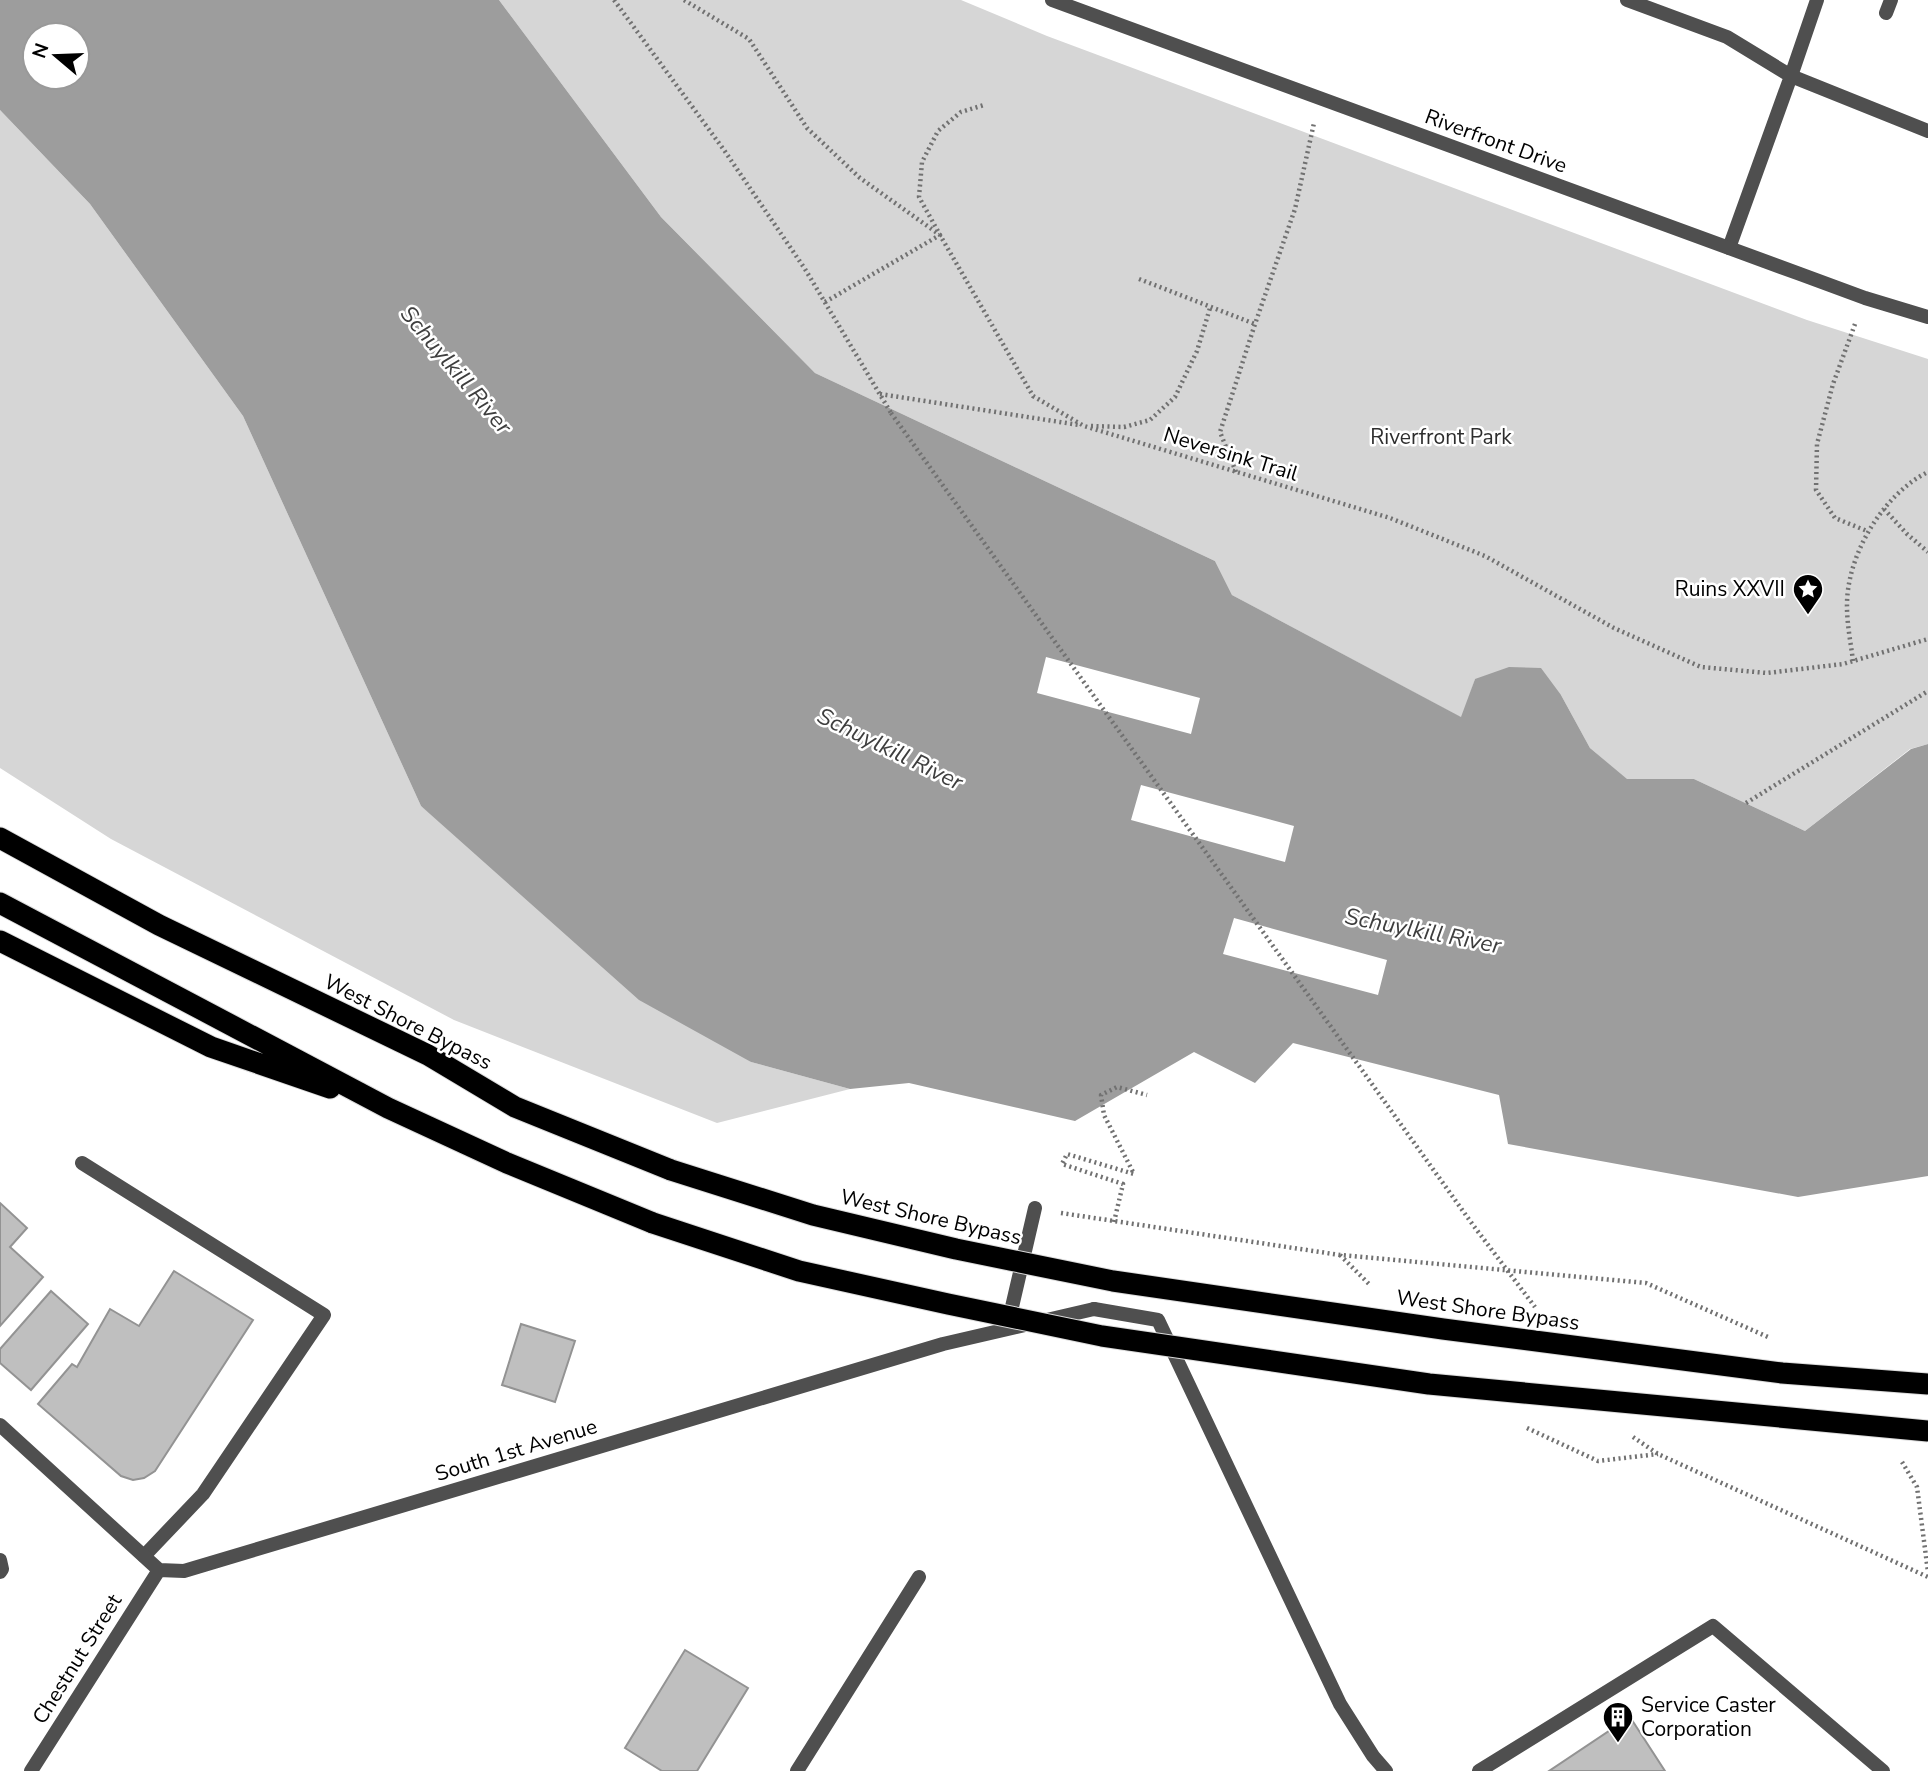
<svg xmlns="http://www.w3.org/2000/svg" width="1928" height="1771" font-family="'Nunito Sans',sans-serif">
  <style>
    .green { fill: #d6d6d6 }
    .water { fill: #9d9d9d; fill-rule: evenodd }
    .building { fill: #bfbfbf; stroke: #939393; stroke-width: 2 }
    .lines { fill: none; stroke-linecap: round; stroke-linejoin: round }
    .motorway-casing { stroke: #dbdbdb; stroke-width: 23 }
    .path { stroke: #717171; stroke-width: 4.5; stroke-dasharray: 2 3.5; stroke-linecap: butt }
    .service { stroke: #4f4f4f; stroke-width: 14 }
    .minor { stroke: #4f4f4f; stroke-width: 14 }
    .motorway { stroke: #000; stroke-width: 21 }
    .motorway-bridge-casing { stroke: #dbdbdb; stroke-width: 23; stroke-linecap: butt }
    .path-bridge { stroke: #717171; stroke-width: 4.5; stroke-dasharray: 2 3.5; stroke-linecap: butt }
    .motorway-bridge { stroke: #000; stroke-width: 21 }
    .labels { text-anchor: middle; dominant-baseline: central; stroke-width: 5; stroke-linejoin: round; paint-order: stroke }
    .street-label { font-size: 21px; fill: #000; stroke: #fff }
    .park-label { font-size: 21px; fill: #2d2d2d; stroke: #fff }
    .poi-label { font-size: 21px; fill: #000; stroke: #fff; text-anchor: end }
    .water-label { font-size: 23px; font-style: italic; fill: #3e3e3e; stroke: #fff }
  </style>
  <rect width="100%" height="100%" fill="#fff"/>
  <!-- green -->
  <path class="green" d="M499,0H961L1047,36L1807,320L1928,359V744L1910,749L1805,831L1694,779L1627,780L1590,748L1561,695L1475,679L1462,718L1232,595L1215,561L815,373L661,217Z
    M0,110L90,204L243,416L421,806L751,1062L850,1089L717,1123L454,1020L111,839L0,768Z"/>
  <!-- water -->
  <path class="water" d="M0,0H499L661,217L815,373L1215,561L1232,595L1461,717L1475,679L1509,667L1541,668L1561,695L1590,748L1627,779H1694L1805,831L1911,749L1928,744V1176L1798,1197L1508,1144L1499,1095L1293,1043L1255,1083L1194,1052L1075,1121L909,1083L850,1089L751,1062L639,1000L421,806L243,416L90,204L0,110ZM35,35H77V77H35ZM1046,657L1200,698L1191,734L1037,693ZM1141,785L1294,826L1285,862L1131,820ZM1234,918L1387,960L1378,995L1223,954Z"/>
  <!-- building -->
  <path class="building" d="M0,1203L27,1228L10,1247L43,1277L0,1326Z
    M174,1271L253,1320L155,1471L144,1478L133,1480L121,1476L38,1404L72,1364L77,1367L110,1309L139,1326Z
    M51,1291L88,1324L31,1390L0,1363V1349Z
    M521,1324L575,1341L555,1402L502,1385Z
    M685,1650L748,1688L697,1771H662L625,1748Z
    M1630,1717L1665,1771H1549Z"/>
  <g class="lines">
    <!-- motorway casing -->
    <g class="motorway-casing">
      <path id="motorway" d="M0,838L159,925L428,1055L515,1107L671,1170
        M0,903L388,1108L507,1163L653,1223
        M0,941L211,1047L330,1088"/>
    </g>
    <!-- path -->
    <path class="path" d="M614,0L724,150L805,269L891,413
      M684,0L749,39L807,128L860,178L940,235L1033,396L1084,426L1390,518L1485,556L1614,628L1701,667L1767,673L1843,664L1928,639
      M1139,279L1255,324
      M825,302L940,235L919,197L922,162L938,131L961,112L984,105
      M1855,324L1833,384L1817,444L1816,490L1835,518L1867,531
      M880,394L1079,425
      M1091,426L1124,427L1150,420L1175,397L1197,351L1210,308
      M1236,472L1220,432L1255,324L1295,209L1314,123
      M1884,509L1907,534L1928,552
      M1853,661C1851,644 1847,625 1847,607C1846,556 1883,494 1928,472
      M1746,803L1928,691
      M1061,1213L1340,1255L1646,1283L1768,1337
      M1114,1222L1123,1184L1062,1164L1067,1154L1134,1174L1104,1115L1101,1095L1117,1087L1147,1095
      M1340,1255L1371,1286
      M1527,1428L1598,1461L1658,1454
      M1633,1437L1658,1454L1928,1577
      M1902,1462L1917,1487L1928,1572"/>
    <!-- service -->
    <path class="service" d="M1627,0L1727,37L1791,76L1817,0
      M1886,13L1891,0
      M1729,248L1791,76L1928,131
      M82,1163L324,1315L203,1494L144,1556
      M1094,1309L1158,1320L1340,1704L1373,1756L1386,1771
      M1008,1324L1035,1208
      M0,1560L2,1569L0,1572
      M797,1771L919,1577
      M1479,1771L1713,1626L1883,1771"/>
    <!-- minor -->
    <path class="minor" d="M1052,0L1800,274L1865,298L1928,317
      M0,1425L159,1570L184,1571L943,1344L1094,1309
      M31,1771L159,1570"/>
    <!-- motorway -->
    <use href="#motorway" class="motorway"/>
    <!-- motorway-bridge casing -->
    <g class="motorway-bridge-casing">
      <path id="motorway-bridge" d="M671,1170L813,1215L956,1249L1113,1281L1443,1329L1782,1373L1928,1384
        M653,1223L799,1271L948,1304L1102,1336L1429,1384L1928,1431"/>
    </g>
    <!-- path-bridge -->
    <path class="path-bridge" d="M891,413L1473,1225L1535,1307"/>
    <!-- motorway-bridge -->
    <use href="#motorway-bridge" class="motorway-bridge"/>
  </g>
  <!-- icons -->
  <defs>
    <g id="sight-pin" transform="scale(1.575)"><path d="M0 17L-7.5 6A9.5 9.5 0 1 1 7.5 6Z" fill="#000" stroke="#fff"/><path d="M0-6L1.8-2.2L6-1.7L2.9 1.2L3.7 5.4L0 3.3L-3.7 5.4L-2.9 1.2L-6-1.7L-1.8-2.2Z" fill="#fff"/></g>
    <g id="building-pin" transform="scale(1.575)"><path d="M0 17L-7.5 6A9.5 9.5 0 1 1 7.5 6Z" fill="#000" stroke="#fff"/><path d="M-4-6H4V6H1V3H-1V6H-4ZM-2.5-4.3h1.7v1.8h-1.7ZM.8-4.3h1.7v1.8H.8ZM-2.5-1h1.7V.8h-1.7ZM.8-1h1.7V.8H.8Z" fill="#fff"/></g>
  </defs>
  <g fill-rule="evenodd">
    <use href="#sight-pin" x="1808" y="589"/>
    <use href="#building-pin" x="1618" y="1717"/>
  </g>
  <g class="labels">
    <!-- street labels -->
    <g class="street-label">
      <text transform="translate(1496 141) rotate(20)">Riverfront Drive</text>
      <text transform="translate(1231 454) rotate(17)">Neversink Trail</text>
      <text transform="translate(408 1022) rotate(27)">West Shore Bypass</text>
      <text transform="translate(931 1217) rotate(13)">West Shore Bypass</text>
      <text transform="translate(1488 1310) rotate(8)">West Shore Bypass</text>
      <text transform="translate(516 1450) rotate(-17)">South 1st Avenue</text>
      <text transform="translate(77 1659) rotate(-58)">Chestnut Street</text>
    </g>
    <!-- park labels -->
    <g class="park-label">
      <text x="1441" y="437">Riverfront Park</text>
    </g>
    <!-- poi labels -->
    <g class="poi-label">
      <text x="1785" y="589">Ruins XXVII</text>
      <text x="1641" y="1705" text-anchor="start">Service Caster<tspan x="1641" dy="24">Corporation</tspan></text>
    </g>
    <!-- water labels -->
    <g class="water-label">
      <text transform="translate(456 370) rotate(50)">Schuylkill River</text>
      <text transform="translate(890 749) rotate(26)">Schuylkill River</text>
      <text transform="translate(1423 931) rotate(11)">Schuylkill River</text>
    </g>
  </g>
  <!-- north arrow -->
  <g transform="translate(56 56) rotate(289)"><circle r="33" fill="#ffffff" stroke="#999999" stroke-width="2"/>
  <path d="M0-5L12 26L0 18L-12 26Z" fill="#000000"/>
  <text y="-10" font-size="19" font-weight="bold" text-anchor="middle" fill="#000000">N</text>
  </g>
</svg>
